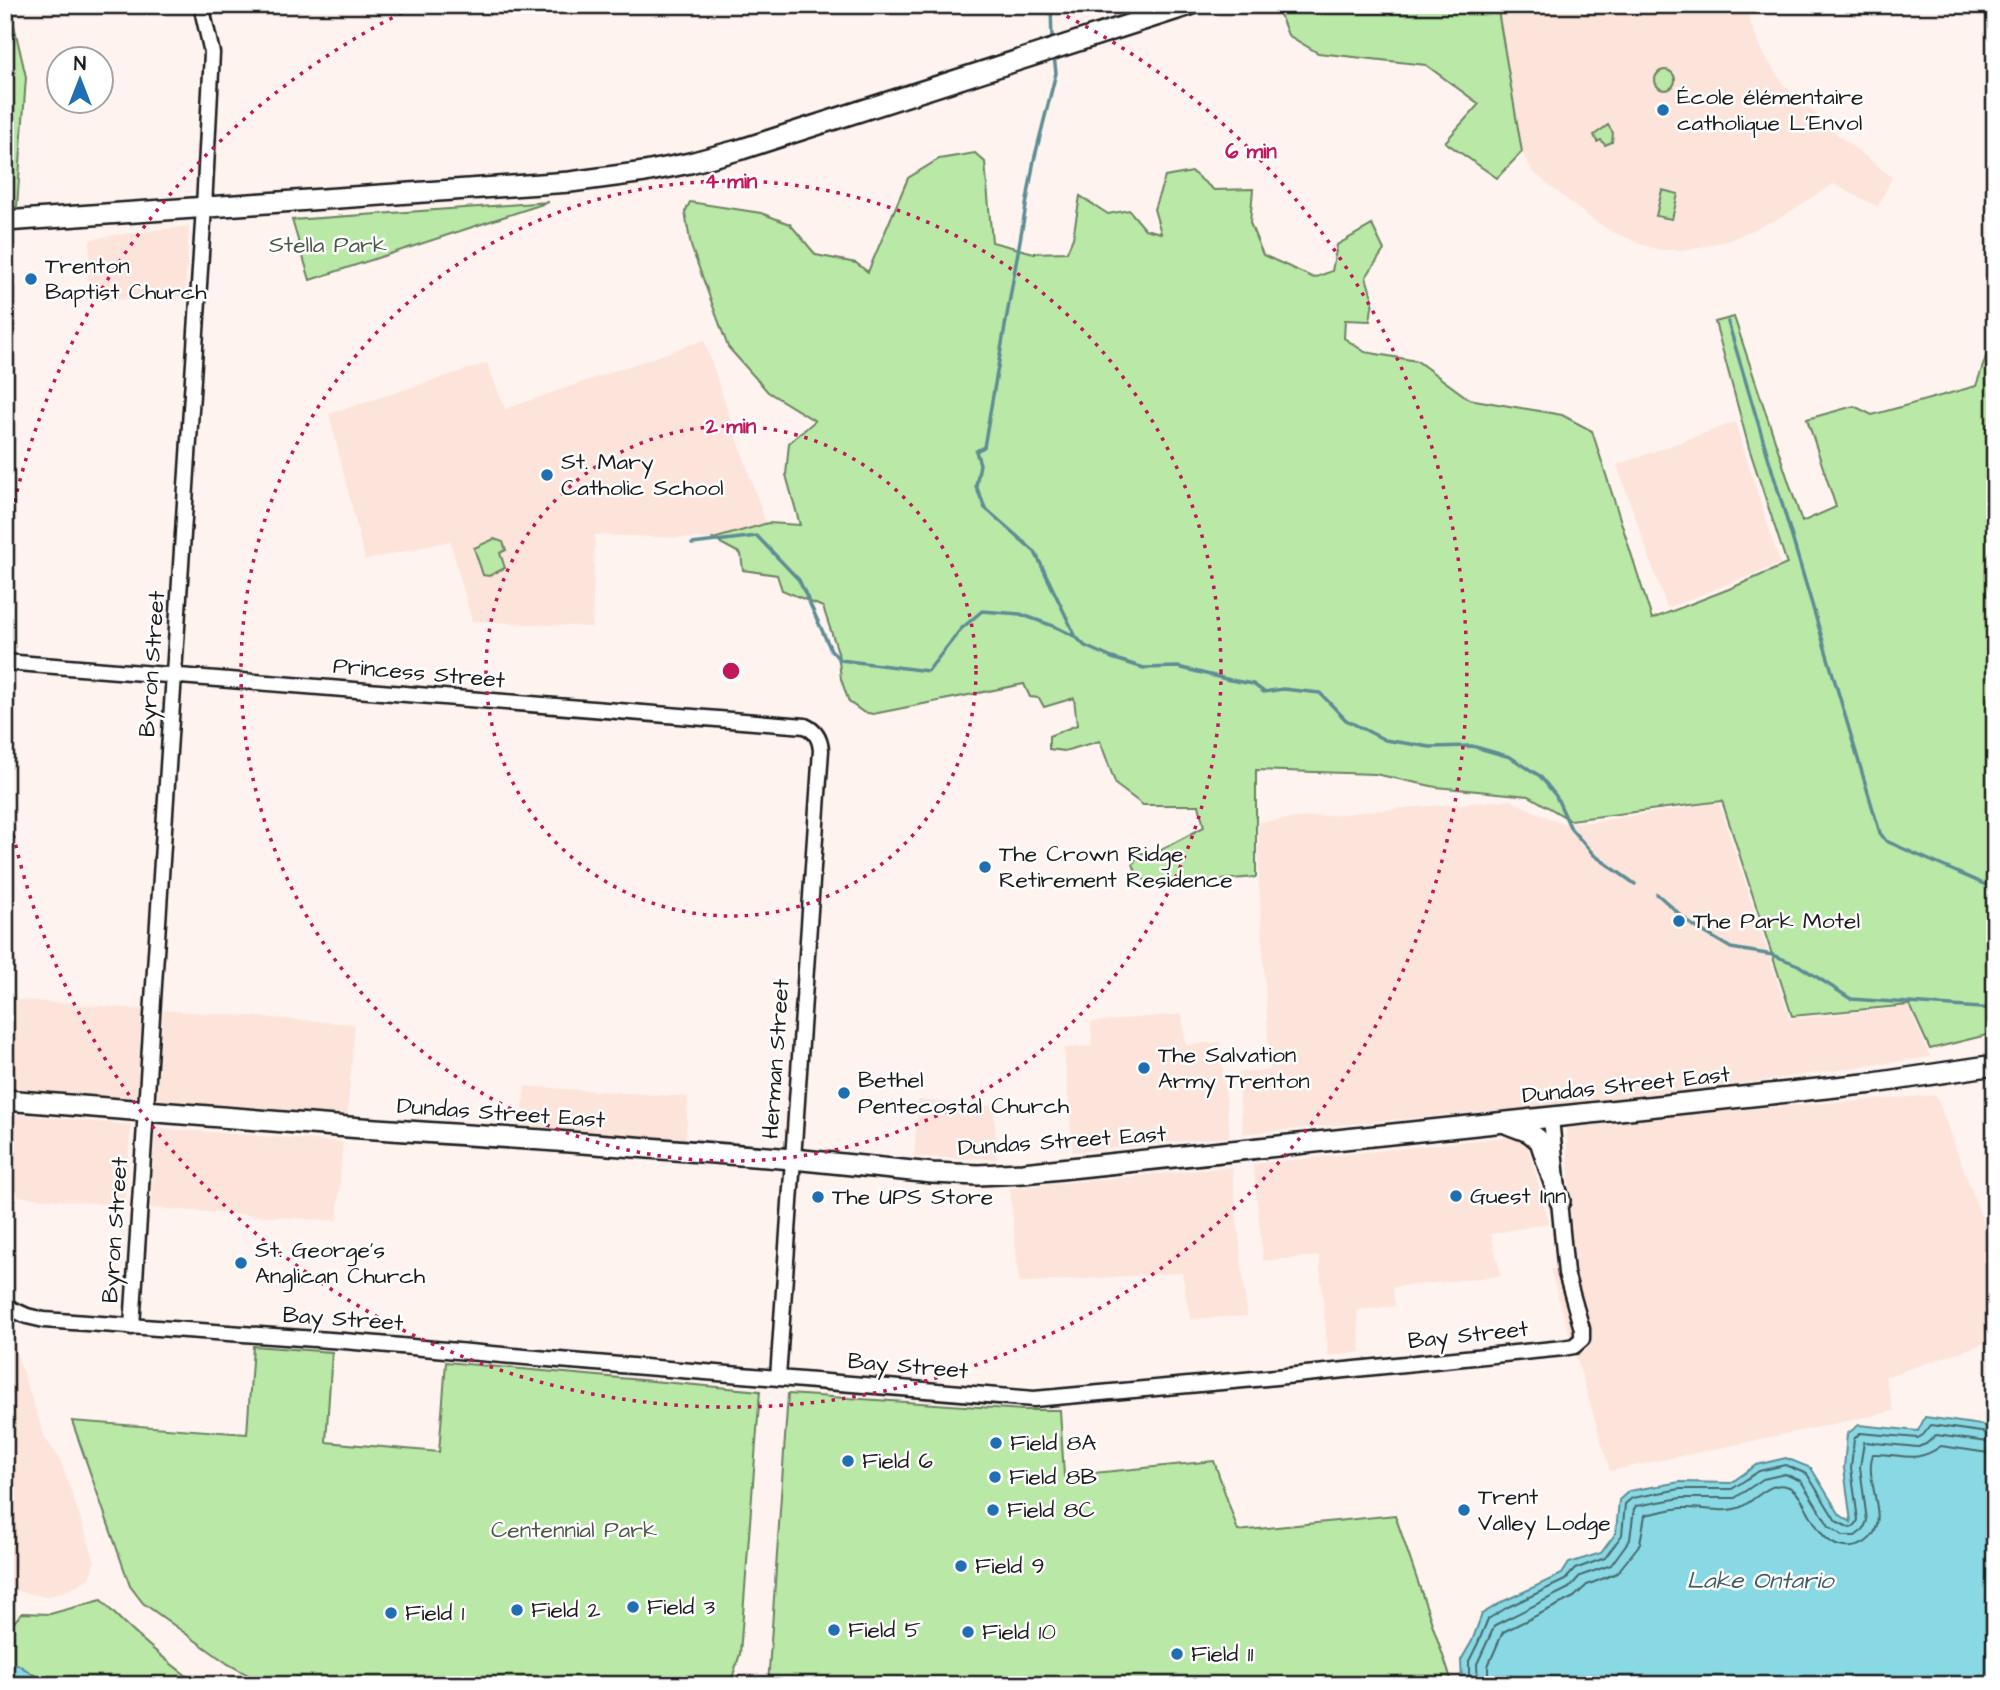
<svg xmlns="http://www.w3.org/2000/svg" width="2000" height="1690" font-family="'Architects Daughter',sans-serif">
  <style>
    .built { fill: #fce4db }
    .green { fill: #bae8a7; stroke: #6b8262; stroke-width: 2 }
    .water { fill: #89d9e4; stroke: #5d8d94; stroke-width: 2 }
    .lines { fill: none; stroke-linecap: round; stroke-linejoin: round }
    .shore { stroke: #48686c; stroke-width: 2 }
    .stream { stroke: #5d8d94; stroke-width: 3.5 }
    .minor-casing { stroke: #1c1c1c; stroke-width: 19 }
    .major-casing { stroke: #1c1c1c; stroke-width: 24 }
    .minor { stroke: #fff; stroke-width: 14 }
    .major { stroke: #fff; stroke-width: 19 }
    .ring { fill: none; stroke: #c2185b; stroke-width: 3.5; stroke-dasharray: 3.5 7 }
    .poi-dot { fill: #1f6fb2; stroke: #fff; stroke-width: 2.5 }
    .labels { text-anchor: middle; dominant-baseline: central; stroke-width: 5; stroke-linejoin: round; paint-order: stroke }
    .poi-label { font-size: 23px; fill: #1c1c1c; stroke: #fff; text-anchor: start }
    .park-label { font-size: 23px; fill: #4b5946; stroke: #fff }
    .street-label { font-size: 23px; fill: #1c1c1c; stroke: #fff }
    .water-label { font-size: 24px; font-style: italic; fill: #425e62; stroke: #fff }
    .centre { fill: #c2185b; stroke: #fff; stroke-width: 3.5 }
    .ring-label { font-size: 21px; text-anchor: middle; font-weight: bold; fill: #c2185b; stroke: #fff; stroke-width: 5; stroke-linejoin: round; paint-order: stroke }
  </style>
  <rect width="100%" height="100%" fill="#fef3ef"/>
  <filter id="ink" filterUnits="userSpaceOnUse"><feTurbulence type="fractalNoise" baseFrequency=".0143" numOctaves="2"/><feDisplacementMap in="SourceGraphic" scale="14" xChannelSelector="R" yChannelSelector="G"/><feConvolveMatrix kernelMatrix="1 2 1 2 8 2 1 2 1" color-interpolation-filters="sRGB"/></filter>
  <g filter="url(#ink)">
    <!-- built -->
    <path class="built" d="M1497,5H1744L1761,50L1784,85L1838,135L1892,177L1878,207L1833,184L1782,217L1727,241L1687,250H1660L1640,244L1611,231L1587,216L1533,172L1522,152Z
      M189,226L185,297L86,301L90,240L115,235Z
      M704,340L772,541L595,535L592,627L472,621L450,541L365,560L329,414L487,363L505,409Z
      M1735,422L1780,564L1667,608L1617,465Z
      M1510,800L1560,823L1591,822L1719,803L1790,1019L1909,1007L1930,1057L1741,1084L1513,1109L1243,1134L1237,1073L1270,1070L1259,883L1258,822L1415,807Z
      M8,999L142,1009L137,1098L5,1091Z
      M163,1010L355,1024L347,1118L157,1104Z
      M1182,1014L1186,1045L1220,1042L1230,1137L1073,1152L1064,1048L1092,1046L1091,1022Z
      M525,1086L688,1097L686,1139L521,1126Z
      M1936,1095L1995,1253V1340L1885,1377L1894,1411L1610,1471L1550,1269L1574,1266L1566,1129L1670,1115Z
      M918,1100L994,1106L997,1159L914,1157Z
      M5,1113L131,1125L125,1206L5,1195Z
      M155,1128L343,1142L337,1221L151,1208Z
      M1525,1135L1549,1223L1491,1234L1501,1276L1393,1287L1395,1306L1357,1310L1361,1352L1328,1356L1319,1256L1263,1261L1253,1164Z
      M1232,1167L1247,1316L1190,1319L1182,1273L1019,1283L1010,1188Z
      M5,1320L16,1325L11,1337L45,1438L60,1459L95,1561L89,1578L71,1589L47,1597L18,1591L5,1586Z"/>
    <!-- green -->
    <path class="green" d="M1282,5H1497L1522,152L1497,178L1445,142L1479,104L1426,65L1318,53L1288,35L1277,7Z
      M5,19L14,25L26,77L17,207L5,208Z
      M1655 80a10 10 0 1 1 20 0a10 10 0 1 1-20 0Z
      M1608,125L1613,133L1612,142L1605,145L1601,140L1597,142L1594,135Z
      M975,153L985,162L992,242L1034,253L1067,252L1073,238L1080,196L1108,214L1129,210L1145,229L1161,233L1154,209L1165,177L1192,172L1214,190L1253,189L1250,223L1263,255L1314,278L1332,271L1337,245L1372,225L1384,250L1366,277L1373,300L1370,321L1345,320L1344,338L1365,352L1417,361L1469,399L1562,415L1592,431L1652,619L1729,589L1787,564L1749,448L1715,322L1734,317L1802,522L1836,507L1807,419L1854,406L1872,415L1976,386L1987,354H1995V1033L1930,1049L1910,1005L1792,1016L1722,801L1570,820L1529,796L1436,787L1375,774L1256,770V877L1157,885L1138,877L1133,864L1139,853H1155L1204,827L1199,805H1143L1116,785L1100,741L1064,751L1049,749V736L1077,725L1074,698L1044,707L1039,698L1030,697L1024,684L873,714L863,712L849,702L841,679L838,652L823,607L782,590L777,575L743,570L741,554L713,539L768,523L800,525L786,475L789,443L815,421L768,392L728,347L691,246L685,212L690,202L761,213L790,224L816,255L856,263L868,272L908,178L939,159Z
      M1662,190L1678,194L1672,219L1656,216Z
      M549,202L310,280L292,220Z
      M494,539L503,542L506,550L500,553L505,568L489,576L483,575L474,548Z
      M253,1346L332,1352L326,1442L439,1452L446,1362L760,1391L740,1654L730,1684L266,1685L228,1664L143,1603L130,1586L72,1421L247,1434Z
      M788,1394L1023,1410H1060L1064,1476L1214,1461L1238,1531L1395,1515L1453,1685H768Z
      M101,1600C132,1633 162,1658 199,1685H50L17,1664L5,1666V1632L22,1613L50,1614Z"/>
    <!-- water -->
    <path class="water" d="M1925,1417L1995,1427V1685H1462L1461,1660L1472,1641L1482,1614L1504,1601L1562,1574L1569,1563L1601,1553L1616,1533L1619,1500L1629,1491L1680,1482L1731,1483L1756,1465L1786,1458L1811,1468L1840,1515L1851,1522L1844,1468L1847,1434L1859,1425L1918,1431Z
      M17,1664L49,1685H5V1666Z"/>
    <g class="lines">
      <!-- shore -->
      <path class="shore" d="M1469,1685V1661L1478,1643L1488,1619L1508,1607L1565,1580L1575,1569L1605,1558L1622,1535L1625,1504L1632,1498L1680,1489H1732L1759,1471L1785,1465L1807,1474L1836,1521L1850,1528L1855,1526L1858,1520L1851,1468L1854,1439L1860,1433L1918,1438L1923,1435L1931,1425L1995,1434
        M1478,1685L1477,1664L1495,1625L1569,1588L1580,1576L1611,1565L1630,1539L1634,1509L1636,1506L1681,1498H1735L1763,1479L1785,1474L1801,1481L1829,1526L1843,1536H1855L1863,1530L1867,1521L1860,1467L1864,1442L1918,1447L1926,1444L1936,1435L1995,1443
        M1488,1685V1666L1503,1632L1574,1597L1587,1585L1617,1573L1640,1544L1645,1515C1657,1513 1670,1509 1682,1508C1701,1507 1724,1514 1741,1507C1756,1500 1771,1479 1789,1487C1810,1497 1814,1551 1852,1547C1861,1546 1869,1541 1874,1533C1886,1511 1864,1478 1873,1454C1901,1453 1915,1465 1941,1446L1995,1454"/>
      <!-- stream -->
      <path class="stream" d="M1051,5L1052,42
        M1054,56L1056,73L1034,160L984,447L976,451L980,464L976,486L985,508L1035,552L1075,635
        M1728,322L1880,833L1886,841L1995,889
        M692,544L757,536L799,580L831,650L840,660L928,671L961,629L982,611L1020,614L1056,627L1076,637L1085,646L1112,658L1144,668L1178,667L1230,680L1253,684L1264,692L1283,689L1320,693L1346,720L1385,740L1430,747L1472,746L1510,757L1540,776L1556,796L1571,829L1594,855L1635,884
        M1657,894L1692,925L1731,948L1773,955L1798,965L1851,999L1995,1009"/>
      <!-- minor casing -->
      <g class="minor-casing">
        <path id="minor" d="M5,662L805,726C816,731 820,739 821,750L778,1378
          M5,1306L27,1316L44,1320L344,1341L559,1360L1034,1399L1266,1378L1563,1348L1574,1346L1582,1339V1329L1566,1273L1551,1118
          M132,1327L204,207L212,53L201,5"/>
      </g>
      <!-- major casing -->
      <g class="major-casing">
        <path id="major" d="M5,221L570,182L645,172L690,163L742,149L1190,5
          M5,1100L361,1128L543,1140L793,1159L932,1173L978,1175L1023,1173L1874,1083L1995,1065
          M1508,1124L1529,1132L1540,1141L1560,1201"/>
      </g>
      <!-- minor -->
      <use href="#minor" class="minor"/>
      <!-- major -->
      <use href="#major" class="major"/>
    </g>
  </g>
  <!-- distance rings -->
  <g class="ring">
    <circle cx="731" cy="671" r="245"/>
    <circle cx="731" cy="671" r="490"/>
    <path d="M6 543A736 736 0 0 1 414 7M1048 7A736 736 0 1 1 6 799"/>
  </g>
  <!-- markers -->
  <g class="poi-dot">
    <circle cx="1663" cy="110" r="7"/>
    <circle cx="31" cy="279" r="7"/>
    <circle cx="547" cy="475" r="7"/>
    <circle cx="985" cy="867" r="7"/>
    <circle cx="1679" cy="921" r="7"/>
    <circle cx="1144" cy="1068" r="7"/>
    <circle cx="844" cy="1093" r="7"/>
    <circle cx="1456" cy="1196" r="7"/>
    <circle cx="818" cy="1197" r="7"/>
    <circle cx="241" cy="1263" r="7"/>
    <circle cx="996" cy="1443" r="7"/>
    <circle cx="848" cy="1461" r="7"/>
    <circle cx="995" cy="1477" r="7"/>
    <circle cx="993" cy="1510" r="7"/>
    <circle cx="1464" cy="1510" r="7"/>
    <circle cx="961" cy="1566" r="7"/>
    <circle cx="633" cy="1607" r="7"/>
    <circle cx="517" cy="1610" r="7"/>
    <circle cx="391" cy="1613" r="7"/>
    <circle cx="834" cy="1630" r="7"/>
    <circle cx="968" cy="1632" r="7"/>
    <circle cx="1177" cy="1654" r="7"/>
  </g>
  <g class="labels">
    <!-- poi labels -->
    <g class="poi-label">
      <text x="1677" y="97">École élémentaire<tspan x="1677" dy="26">catholique L'Envol</tspan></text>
      <text x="45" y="266">Trenton<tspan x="45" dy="26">Baptist Church</tspan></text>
      <text x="561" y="462">St. Mary<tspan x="561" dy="26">Catholic School</tspan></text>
      <text x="999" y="854">The Crown Ridge<tspan x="999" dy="26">Retirement Residence</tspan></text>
      <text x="1693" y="921">The Park Motel</text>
      <text x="1158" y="1055">The Salvation<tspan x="1158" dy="26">Army Trenton</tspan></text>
      <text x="858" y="1080">Bethel<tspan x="858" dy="26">Pentecostal Church</tspan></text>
      <text x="1470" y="1196">Guest Inn</text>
      <text x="832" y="1197">The UPS Store</text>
      <text x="255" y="1250">St. George's<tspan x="255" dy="26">Anglican Church</tspan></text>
      <text x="1010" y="1443">Field 8A</text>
      <text x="862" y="1461">Field 6</text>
      <text x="1009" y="1477">Field 8B</text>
      <text x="1478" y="1497">Trent<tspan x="1478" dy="26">Valley Lodge</tspan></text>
      <text x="1007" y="1510">Field 8C</text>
      <text x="975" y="1566">Field 9</text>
      <text x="647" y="1607">Field 3</text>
      <text x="531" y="1610">Field 2</text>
      <text x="405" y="1613">Field 1</text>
      <text x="848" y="1630">Field 5</text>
      <text x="982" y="1632">Field 10</text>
      <text x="1191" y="1654">Field 11</text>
    </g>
    <!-- park labels -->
    <g class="park-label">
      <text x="328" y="245">Stella Park</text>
      <text x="574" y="1530">Centennial Park</text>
    </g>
    <!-- street labels -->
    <g class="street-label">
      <text transform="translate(152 664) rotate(-86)">Byron Street</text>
      <text transform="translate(419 673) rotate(5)">Princess Street</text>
      <text transform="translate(776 1059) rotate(-86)">Herman Street</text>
      <text transform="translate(1626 1085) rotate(-6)">Dundas Street East</text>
      <text transform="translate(501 1113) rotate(4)">Dundas Street East</text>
      <text transform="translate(1062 1141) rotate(-4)">Dundas Street East</text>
      <text transform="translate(115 1230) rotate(-86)">Byron Street</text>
      <text transform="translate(343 1319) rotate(4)">Bay Street</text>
      <text transform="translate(1468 1335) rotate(-6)">Bay Street</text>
      <text transform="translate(908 1366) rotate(5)">Bay Street</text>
    </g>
    <!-- water labels -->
    <g class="water-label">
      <text x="1760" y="1581">Lake Ontario</text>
    </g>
  </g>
  <circle cx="731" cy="671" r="10" class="centre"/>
  <g class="ring-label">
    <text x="1251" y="158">6 min</text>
    <text x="731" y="188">4 min</text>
    <text x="731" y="433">2 min</text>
  </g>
  <!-- margin -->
  <rect width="2000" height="1690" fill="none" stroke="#fff" stroke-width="28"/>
  <rect x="14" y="14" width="1972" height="1662" fill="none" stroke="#1c1c1c" stroke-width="2.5" filter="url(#ink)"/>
  <!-- north arrow -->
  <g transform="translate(80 80)"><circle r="33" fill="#ffffff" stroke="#a4a4a4" stroke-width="2"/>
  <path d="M0-5L12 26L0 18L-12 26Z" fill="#1f6fb2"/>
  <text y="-10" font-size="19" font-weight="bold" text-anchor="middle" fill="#1c1c1c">N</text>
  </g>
</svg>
